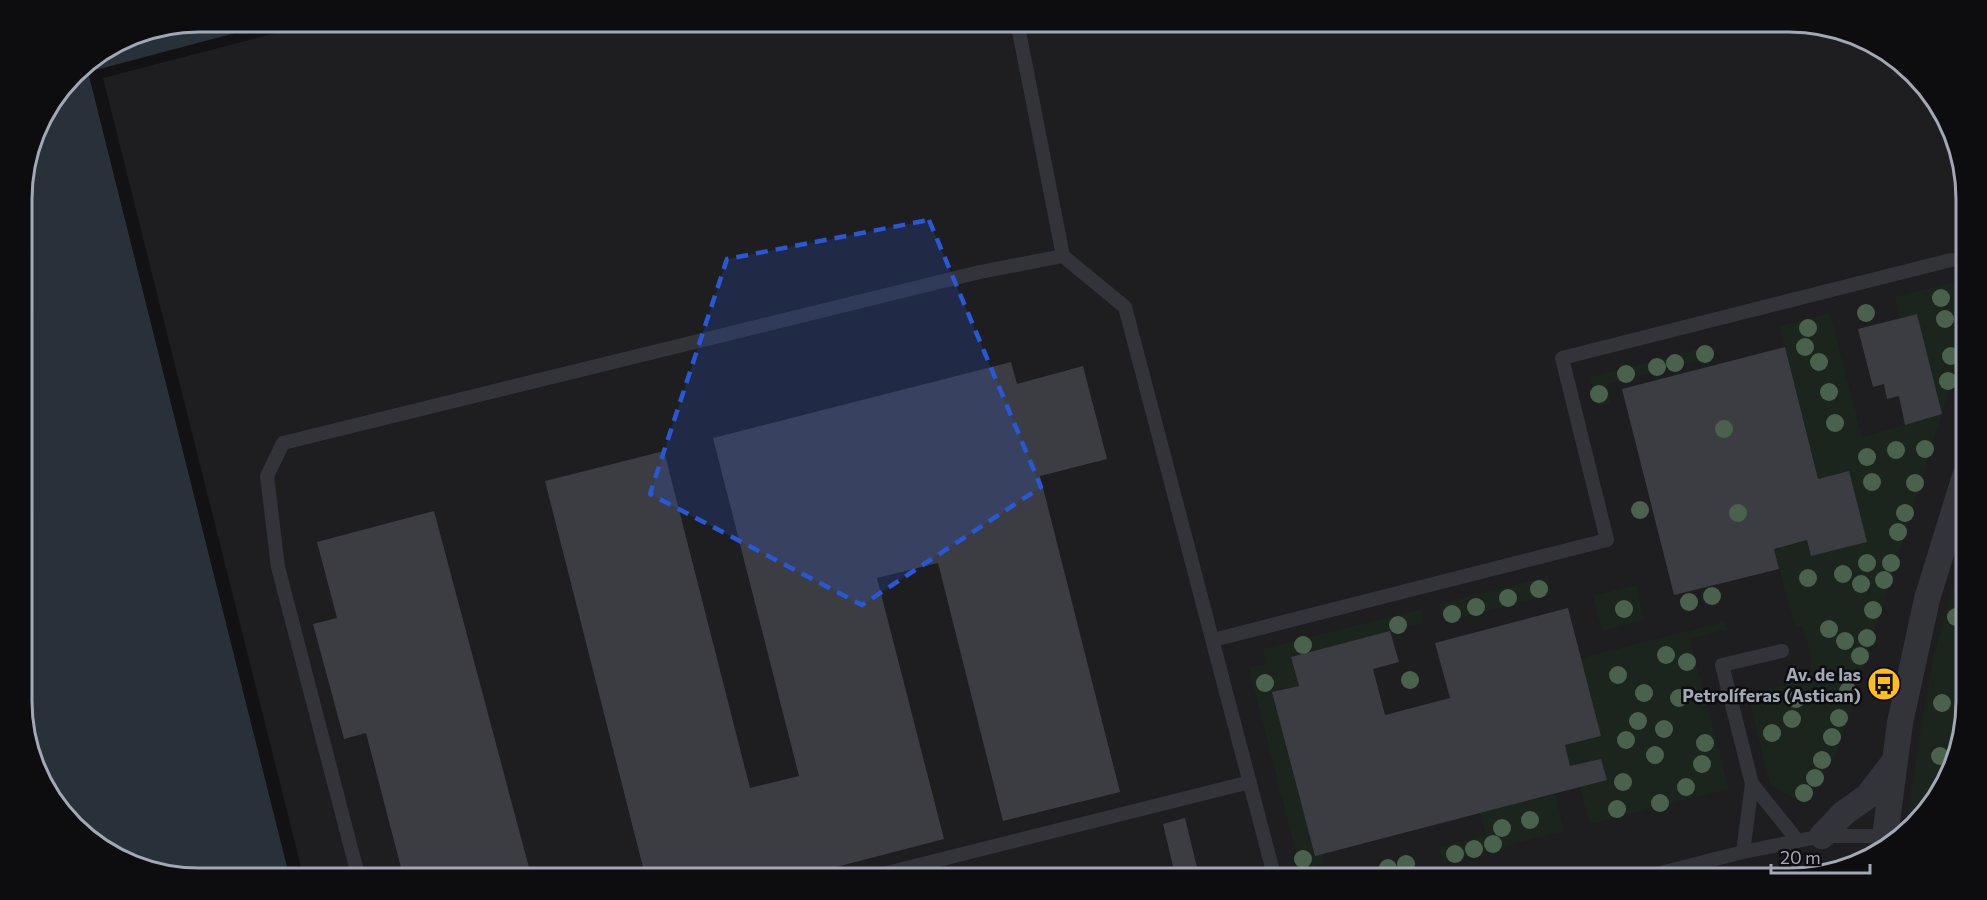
<svg xmlns="http://www.w3.org/2000/svg" width="1987" height="900" font-family="Commissioner,sans-serif">
  <style>
    .built { fill: #1e1e21 }
    .green { fill: #1c241e }
    .water { fill: #283139 }
    .building { fill: #3c3d42 }
    .lines { fill: none; stroke-linecap: round; stroke-linejoin: round }
    .service { stroke: #33343a; stroke-width: 14 }
    .minor { stroke: #33343a; stroke-width: 26 }
    .tree { fill: #4a624d }
    .marked { fill: #2a57d5; fill-opacity: 0.2; stroke: #2a57d5; stroke-width: 4.5; stroke-dasharray: 12 8; stroke-linejoin: round }
    .labels { text-anchor: middle; dominant-baseline: central; stroke-width: 5; stroke-linejoin: round; paint-order: stroke }
    .poi-label { font-size: 18px; font-weight: bold; fill: #a2a8b6; stroke: #0d0d0f; text-anchor: end }
    .rim { fill: none; stroke: #a2a8b6; stroke-width: 3 }
  </style>
  <rect width="100%" height="100%" fill="#121214"/>
  <!-- built -->
  <path class="built" d="M322,21H1788L1856,35L1929,91L1965,176L1966,701L1952,769L1887,849L1799,879H304L103,78Z"/>
  <!-- green -->
  <path class="green" d="M1965,279V331L1942,414L1837,753L1804,804L1770,785L1748,694L1807,679C1818,667 1806,640 1802,626L1795,627L1774,549L1807,540L1812,556L1867,542L1849,471L1818,479L1780,326L1830,313L1862,437L1942,414L1917,314L1900,318L1895,297Z
    M1712,346L1714,357L1607,384L1611,403L1598,406L1590,377Z
    M1966,546V628L1961,665L1958,739L1952,769L1913,817L1910,815L1909,809L1923,714L1935,650Z
    M1547,577L1551,595L1445,622L1440,604Z
    M1636,585L1644,620L1602,631L1593,596Z
    M1421,609L1424,623L1291,657L1299,686L1272,692L1315,856L1322,854L1324,863L1300,869L1249,668L1267,664L1263,649Z
    M1724,622L1726,630L1690,639L1729,789L1590,824L1580,787L1606,780L1601,759L1570,766L1565,745L1601,736L1581,658Z
    M1555,794L1564,831L1443,862L1439,847L1486,835L1480,813Z
    M1793,869L1814,871L1813,874L1799,879H1790Z"/>
  <!-- water -->
  <path class="water" d="M199,21H281L88,72L290,879H199L131,865L58,809L23,725L21,187L39,121L81,65L131,34Z"/>
  <!-- building -->
  <path class="building" d="M1917,314L1942,414L1905,425L1899,396L1887,399L1884,384L1873,387L1858,329Z
    M1785,347L1818,479L1849,471L1867,542L1811,556L1807,540L1774,549L1779,569L1674,595L1622,389Z
    M1011,362L1017,384L1083,366L1107,459L1040,476L1120,792L1003,821L938,563L877,578L944,839L790,879H646L545,481L664,451L750,788L799,776L713,438Z
    M434,511L532,879H404L366,733L344,739L313,624L337,618L317,542Z
    M1568,608L1601,736L1565,745L1570,766L1601,759L1607,780L1315,856L1272,692L1299,686L1291,657L1390,631L1399,662L1373,669L1385,715L1450,698L1435,643Z
    M1185,818L1199,876L1188,879H1176L1163,824Z"/>
  <g class="lines">
    <!-- service -->
    <path class="service" d="M1017,21L1063,256L1125,307L1275,879
      M1213,640L1607,540L1562,358L1951,260
      M1782,651L1722,665L1752,784L1798,841
      M1743,852L1752,784
      M359,879L278,567L267,476L283,443L980,272L1063,256
      M863,879L1250,782
      M1637,879L1743,852L1822,836H1890"/>
    <!-- minor -->
    <path class="minor" d="M1822,836L1844,813L1868,796L1894,762
      M1885,850V836L1900,723L1927,599L1965,476"/>
  </g>
  <!-- trees -->
  <g class="tree">
    <circle cx="1941" cy="298" r="9"/>
    <circle cx="1866" cy="313" r="9"/>
    <circle cx="1945" cy="319" r="9"/>
    <circle cx="1808" cy="328" r="9"/>
    <circle cx="1805" cy="347" r="9"/>
    <circle cx="1705" cy="354" r="9"/>
    <circle cx="1951" cy="356" r="9"/>
    <circle cx="1819" cy="362" r="9"/>
    <circle cx="1675" cy="363" r="9"/>
    <circle cx="1657" cy="367" r="9"/>
    <circle cx="1626" cy="374" r="9"/>
    <circle cx="1948" cy="381" r="9"/>
    <circle cx="1829" cy="392" r="9"/>
    <circle cx="1599" cy="394" r="9"/>
    <circle cx="1835" cy="423" r="9"/>
    <circle cx="1724" cy="429" r="9"/>
    <circle cx="1925" cy="449" r="9"/>
    <circle cx="1896" cy="450" r="9"/>
    <circle cx="1867" cy="457" r="9"/>
    <circle cx="1872" cy="482" r="9"/>
    <circle cx="1915" cy="483" r="9"/>
    <circle cx="1640" cy="510" r="9"/>
    <circle cx="1738" cy="513" r="9"/>
    <circle cx="1905" cy="513" r="9"/>
    <circle cx="1898" cy="532" r="9"/>
    <circle cx="1867" cy="563" r="9"/>
    <circle cx="1891" cy="563" r="9"/>
    <circle cx="1843" cy="574" r="9"/>
    <circle cx="1808" cy="578" r="9"/>
    <circle cx="1884" cy="580" r="9"/>
    <circle cx="1861" cy="584" r="9"/>
    <circle cx="1539" cy="589" r="9"/>
    <circle cx="1712" cy="596" r="9"/>
    <circle cx="1508" cy="598" r="9"/>
    <circle cx="1689" cy="602" r="9"/>
    <circle cx="1476" cy="607" r="9"/>
    <circle cx="1624" cy="609" r="9"/>
    <circle cx="1873" cy="610" r="9"/>
    <circle cx="1452" cy="614" r="9"/>
    <circle cx="1956" cy="617" r="9"/>
    <circle cx="1398" cy="625" r="9"/>
    <circle cx="1829" cy="629" r="9"/>
    <circle cx="1867" cy="638" r="9"/>
    <circle cx="1845" cy="641" r="9"/>
    <circle cx="1303" cy="645" r="9"/>
    <circle cx="1666" cy="655" r="9"/>
    <circle cx="1860" cy="656" r="9"/>
    <circle cx="1687" cy="662" r="9"/>
    <circle cx="1618" cy="675" r="9"/>
    <circle cx="1410" cy="680" r="9"/>
    <circle cx="1265" cy="683" r="9"/>
    <circle cx="1848" cy="691" r="9"/>
    <circle cx="1644" cy="693" r="9"/>
    <circle cx="1679" cy="698" r="9"/>
    <circle cx="1796" cy="699" r="9"/>
    <circle cx="1942" cy="703" r="9"/>
    <circle cx="1839" cy="718" r="9"/>
    <circle cx="1792" cy="719" r="9"/>
    <circle cx="1638" cy="721" r="9"/>
    <circle cx="1664" cy="729" r="9"/>
    <circle cx="1772" cy="733" r="9"/>
    <circle cx="1832" cy="737" r="9"/>
    <circle cx="1626" cy="740" r="9"/>
    <circle cx="1705" cy="743" r="9"/>
    <circle cx="1655" cy="755" r="9"/>
    <circle cx="1940" cy="756" r="9"/>
    <circle cx="1822" cy="760" r="9"/>
    <circle cx="1702" cy="764" r="9"/>
    <circle cx="1815" cy="778" r="9"/>
    <circle cx="1623" cy="782" r="9"/>
    <circle cx="1686" cy="787" r="9"/>
    <circle cx="1804" cy="793" r="9"/>
    <circle cx="1660" cy="803" r="9"/>
    <circle cx="1617" cy="809" r="9"/>
    <circle cx="1530" cy="820" r="9"/>
    <circle cx="1502" cy="828" r="9"/>
    <circle cx="1493" cy="844" r="9"/>
    <circle cx="1474" cy="849" r="9"/>
    <circle cx="1455" cy="854" r="9"/>
    <circle cx="1303" cy="859" r="9"/>
    <circle cx="1406" cy="864" r="9"/>
    <circle cx="1388" cy="868" r="9"/>
  </g>
  <!-- marked area -->
  <path class="marked" d="M929,220L1041,487L862,605L650,494L727,259Z"/>
  <!-- icons -->
  <defs>
    <g id="bus-disc" transform="scale(1.725)"><circle r="9.5" fill="#ffbd20" stroke="#0d0d0f"/><path d="M-5-6H5V4H4V6H2V4H-2V6H-4V4H-5ZM-3.5-4V0h7V-4ZM-3.5 1.2v1.5H-2V1.2ZM2 1.2v1.5H3.5V1.2Z" fill="#111"/></g>
  </defs>
  <g fill-rule="evenodd">
    <use href="#bus-disc" x="1884" y="684"/>
  </g>
  <g class="labels">
    <!-- poi labels -->
    <g class="poi-label">
      <text x="1861" y="674">Av. de las<tspan x="1861" dy="21">Petrolíferas (Astican)</tspan></text>
    </g>
  </g>
  <!-- crop -->
  <path d="M0 0H1987V900H0ZM199 32H1789A167 167 0 0 1 1956 199V701A167 167 0 0 1 1789 868H199A167 167 0 0 1 32 701V199A167 167 0 0 1 199 32Z" fill="#0d0d0f" fill-rule="evenodd"/>
  <path class="rim" d="M199 32H1789A167 167 0 0 1 1956 199V701A167 167 0 0 1 1789 868H199A167 167 0 0 1 32 701V199A167 167 0 0 1 199 32Z"/>
  <!-- scale -->
  <path d="M1771 864v9h99v-9" fill="none" stroke="#a2a8b6" stroke-width="3"/>
  <text x="1780" y="864" font-size="18" fill="#a2a8b6" stroke="#0d0d0f" stroke-width="4.5" paint-order="stroke">20 m</text>
</svg>
